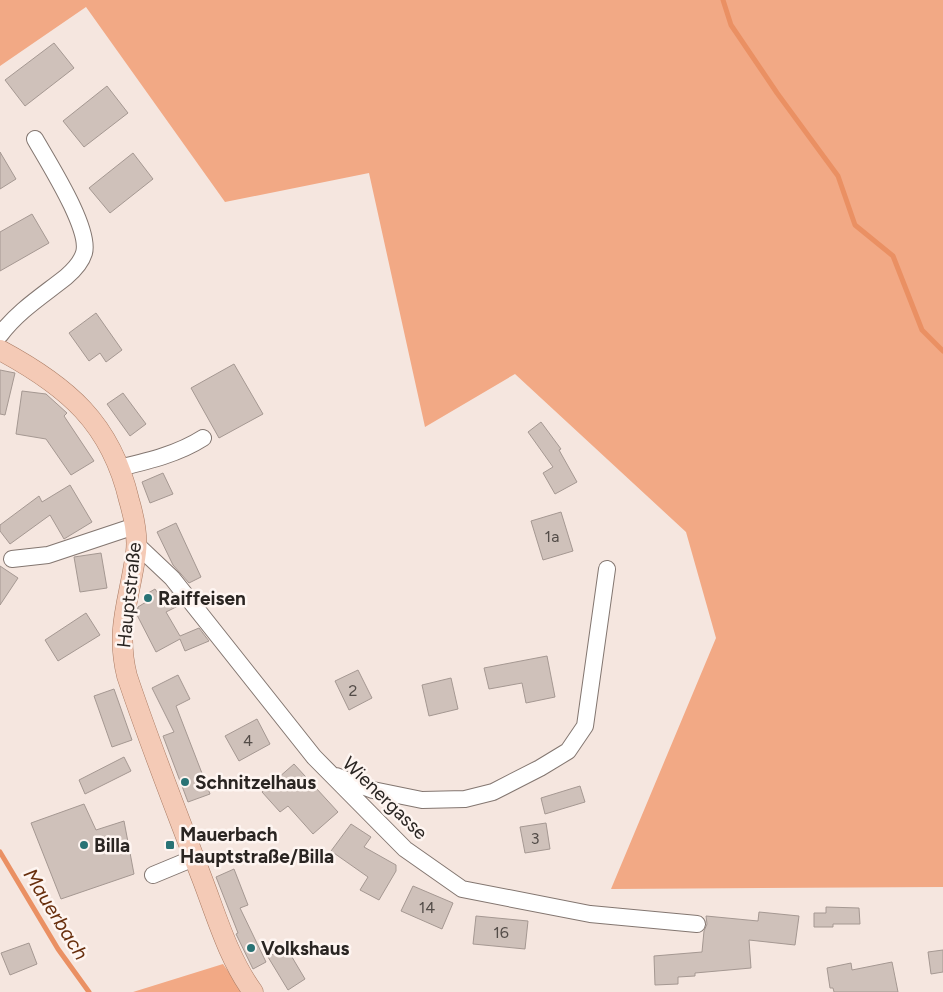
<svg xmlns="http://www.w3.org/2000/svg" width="943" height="992" font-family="Figtree,sans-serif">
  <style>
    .green { fill: #f2a985 }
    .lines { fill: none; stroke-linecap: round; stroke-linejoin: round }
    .stream { stroke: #ea9063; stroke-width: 5 }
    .building { fill: #cfc1ba; stroke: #a59892 }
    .minor-casing { stroke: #837670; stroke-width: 18 }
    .major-casing { stroke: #a97a62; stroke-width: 21 }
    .minor { stroke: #fff; stroke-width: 16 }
    .major { stroke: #f4cab6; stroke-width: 20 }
    .poi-dot { fill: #297375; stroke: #fef5f1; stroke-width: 2 }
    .labels { text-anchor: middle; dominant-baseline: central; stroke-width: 5; stroke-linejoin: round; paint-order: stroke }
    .number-label { font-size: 16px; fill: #534c48 }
    .street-label { font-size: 19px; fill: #2a2522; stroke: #fef5f1 }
    .poi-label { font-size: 19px; font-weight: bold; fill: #2a2522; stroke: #fef5f1; text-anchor: start }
    .water-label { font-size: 20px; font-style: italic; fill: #682f0d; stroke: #fef5f1 }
  </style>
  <rect width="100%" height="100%" fill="#f5e6df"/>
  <!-- green -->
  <path class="green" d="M0,0H943V887L611,889L716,638L686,532L515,374L425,427L369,173L225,202L86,7L0,66Z
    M223,964L243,992H133Z"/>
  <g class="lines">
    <!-- stream -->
    <path class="stream" d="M723,0L731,25L777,93L838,176L855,225L893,256L922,330L943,351
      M0,852L58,949L89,992"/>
  </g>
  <!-- building -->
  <path class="building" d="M54,43L74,68L25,106L5,80Z
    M107,86L128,113L84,147L63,121Z
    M0,152L16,179L0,189Z
    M133,153L153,179L110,213L89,188Z
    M32,214L49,243L0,271V232Z
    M96,313L122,350L106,362L100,353L89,361L69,333Z
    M234,364L263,414L219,438L191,388Z
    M0,370L15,373L5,415L0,414Z
    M22,391L46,394L67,413L64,416L94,461L71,475L46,439L16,434Z
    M123,393L146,424L130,436L107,404Z
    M541,422L561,449L559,450L577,482L555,494L543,473L553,467L528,432Z
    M163,473L173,494L150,503L142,482Z
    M70,485L92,522L64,539L50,515L10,544L0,531V525L39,496L42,502Z
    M561,512L573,551L543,560L531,521Z
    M176,523L201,577L189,583L173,565L157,532Z
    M101,553L107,588L80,592L74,557Z
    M0,566L18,578L0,605Z
    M155,589L159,595L169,590L180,605L166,612L180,636L199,628L209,641L185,651L180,639L156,652L137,615L138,607L146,602L143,596Z
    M86,613L100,635L58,661L45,640Z
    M547,656L555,697L526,703L522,683L489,689L484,668Z
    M358,670L372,698L349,710L335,681Z
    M178,675L190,699L176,706L210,794L188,802L163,736L174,732L152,688Z
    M451,678L458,709L429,716L422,685Z
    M114,689L132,740L112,747L94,696Z
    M257,719L270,744L239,761L225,736Z
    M124,757L131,771L85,794L79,780Z
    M294,764L338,812L313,834L288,806L280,812L262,792Z
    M580,786L585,802L545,814L541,798Z
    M84,804L96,830L124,821L134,874L61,899L31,823Z
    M546,823L550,849L525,853L520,827Z
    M351,824L371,837L364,847L396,865V871L379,900L360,890L368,877L331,851Z
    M234,869L248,905L240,908L266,962L253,969L236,934L238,933L216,877Z
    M413,886L453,903L442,929L401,911Z
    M826,907L859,908L860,924H833V927H814V913H826Z
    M759,912L799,916L795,945L749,940L751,968L695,973V976L678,977V984L655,985L654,956L702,952L704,931L707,924L706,916L758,921Z
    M476,916L528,921L525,949L473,944Z
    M29,943L37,964L10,975L1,953Z
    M286,947L305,979L288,990L268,957Z
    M943,950V972L931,974L928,952Z
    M892,962L898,992H834L833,988H830L827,968L851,963L852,970Z"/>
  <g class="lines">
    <!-- minor casing -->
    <g class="minor-casing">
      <path id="minor" d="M0,335C18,311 42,296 66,277C73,271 81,263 84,253C91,229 48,162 35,139
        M119,468C148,461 178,454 203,438
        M136,544L172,578L314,757L405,849L462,889L590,914L697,924
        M12,559L48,555L135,526
        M336,776L373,790L422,800L465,799L493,792L540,768L568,751L585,726L607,569
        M153,875L194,858"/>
    </g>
    <!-- major casing -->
    <g class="major-casing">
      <path id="major" d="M0,350C67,386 111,423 129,500C134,517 138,535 136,552C130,599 115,628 127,676C150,745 177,813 203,881C217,918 229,959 253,992"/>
    </g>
    <!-- minor -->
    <use href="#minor" class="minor"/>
    <!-- major -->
    <use href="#major" class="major"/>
  </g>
  <!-- markers -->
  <g class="poi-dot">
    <circle cx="148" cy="598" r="5"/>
    <circle cx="185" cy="782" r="5"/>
    <circle cx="84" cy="845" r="5"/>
    <rect x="165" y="840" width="10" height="10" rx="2.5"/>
    <circle cx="251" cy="948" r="5"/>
  </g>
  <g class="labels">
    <!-- number labels -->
    <g class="number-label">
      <text x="552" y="536">1a</text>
      <text x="353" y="690">2</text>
      <text x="248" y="740">4</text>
      <text x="535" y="838">3</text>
      <text x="427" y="907">14</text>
      <text x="501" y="932">16</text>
    </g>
    <!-- street labels -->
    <g class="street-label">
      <text transform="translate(129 595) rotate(-84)">Hauptstraße</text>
      <text transform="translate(385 798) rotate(44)">Wienergasse</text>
    </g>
    <!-- poi labels -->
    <g class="poi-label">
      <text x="158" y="598">Raiffeisen</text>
      <text x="195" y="782">Schnitzelhaus</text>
      <text x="180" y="834">Mauerbach<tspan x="180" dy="22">Hauptstraße/Billa</tspan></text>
      <text x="94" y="845">Billa</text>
      <text x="261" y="948">Volkshaus</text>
    </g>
    <!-- water labels -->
    <g class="water-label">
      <text transform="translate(56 914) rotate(58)">Mauerbach</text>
    </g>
  </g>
</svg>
